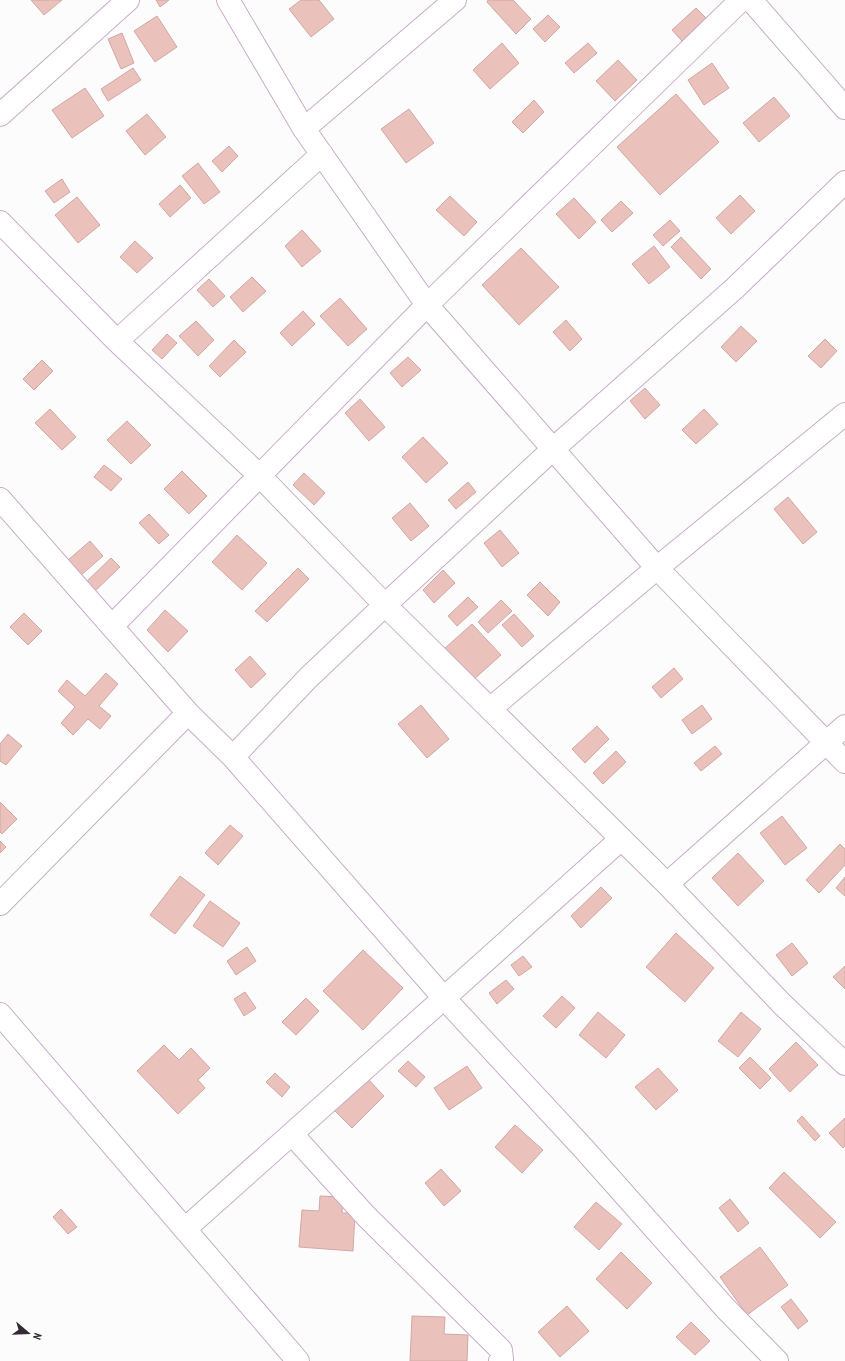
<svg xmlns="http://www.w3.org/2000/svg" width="845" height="1361" font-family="'PT Sans Narrow',sans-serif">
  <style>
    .building { fill: #ebc1bc; stroke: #d1a8a3 }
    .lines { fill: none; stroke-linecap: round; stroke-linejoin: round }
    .minor-casing { stroke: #c8adc9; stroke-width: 24 }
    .minor { stroke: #fff; stroke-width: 22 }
  </style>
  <rect width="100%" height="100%" fill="#fcfcfc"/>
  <!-- building -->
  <path class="building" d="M31,0H62L44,15Z
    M156,0H169L160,7Z
    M301,0H319L334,19L311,37L289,9Z
    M488,0H513L531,19L516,34L487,2Z
    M696,8L706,18L682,41L672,30Z
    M548,15L560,27L545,42L533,29Z
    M157,16L177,47L155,62L134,31Z
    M122,33L134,63L121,69L108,39Z
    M502,43L519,63L490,89L473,70Z
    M588,43L597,53L574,73L565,63Z
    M618,60L637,80L615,101L596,81Z
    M712,63L729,88L704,105L688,80Z
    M133,68L141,80L108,101L101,89Z
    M85,88L104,116L72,138L52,110Z
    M676,94L719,142L660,195L617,147Z
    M774,97L790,116L759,142L743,123Z
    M534,100L544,112L523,133L512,122Z
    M409,109L434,143L406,163L381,129Z
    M147,114L166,137L145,155L126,131Z
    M229,146L238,156L222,172L212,161Z
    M198,163L220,192L204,204L182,176Z
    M62,179L70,192L54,203L45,191Z
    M180,185L191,198L170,217L159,204Z
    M740,195L755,211L731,234L716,218Z
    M450,196L477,222L464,236L436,210Z
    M77,197L100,225L78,243L55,215Z
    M574,198L596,222L579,239L556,214Z
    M621,201L633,213L612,232L601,220Z
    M670,220L680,231L663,246L653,235Z
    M302,230L321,251L302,267L285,246Z
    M681,237L711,269L701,279L671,247Z
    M135,241L153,258L137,273L120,257Z
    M654,246L670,267L649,284L632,264Z
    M521,248L559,287L519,325L482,285Z
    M252,277L266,291L243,312L230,297Z
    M209,279L225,296L213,307L197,290Z
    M340,298L367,329L348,346L320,316Z
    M303,311L315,324L292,346L280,333Z
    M566,320L582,339L570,351L553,332Z
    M196,321L214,340L198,356L179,336Z
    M741,326L757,341L736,362L721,347Z
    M167,334L177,343L162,359L152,350Z
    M825,339L837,351L821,368L808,356Z
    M234,340L246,352L220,377L209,366Z
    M408,357L421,370L402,387L390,373Z
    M42,360L53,371L34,390L23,379Z
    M645,388L660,405L645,419L630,401Z
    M360,399L385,427L369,441L345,413Z
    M50,409L76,437L62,450L35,423Z
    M704,409L718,424L696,444L682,430Z
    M127,421L151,445L131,464L107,440Z
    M423,437L448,463L426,483L402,457Z
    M104,465L122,479L111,491L94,477Z
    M182,471L207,496L189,514L164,489Z
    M304,473L325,493L314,505L293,485Z
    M468,482L476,492L456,509L448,500Z
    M788,497L817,532L803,544L774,509Z
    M410,503L429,526L411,541L392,518Z
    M149,514L169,535L159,544L139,523Z
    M500,530L519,553L502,567L484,543Z
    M237,535L267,563L242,590L212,562Z
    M90,541L103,556L80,576L67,561Z
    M111,558L120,567L93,593L84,584Z
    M298,568L309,579L267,622L255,611Z
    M443,570L455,583L434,603L423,590Z
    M540,582L560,602L548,616L527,595Z
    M468,597L478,607L457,626L448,616Z
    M501,600L512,611L488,633L478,622Z
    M165,610L188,631L168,652L147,630Z
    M24,613L42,631L28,645L10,627Z
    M514,614L534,636L522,647L502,625Z
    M472,624L501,655L472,681L444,649Z
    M250,656L266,674L251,688L235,670Z
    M674,668L683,679L661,698L652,687Z
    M106,673L118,684L99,706L111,716L100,729L88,719L73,735L61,723L75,707L58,691L67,680L85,696Z
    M421,705L449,739L427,758L398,724Z
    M702,705L712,719L692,734L682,720Z
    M597,726L609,739L585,763L572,749Z
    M8,734L22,746L6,765L0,761V744Z
    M715,746L722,754L701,771L694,763Z
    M616,751L626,762L603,784L593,773Z
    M0,802L17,819L2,834L0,832Z
    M782,816L807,848L785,865L760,833Z
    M230,825L243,836L218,865L205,853Z
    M0,841L6,847L0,853Z
    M840,844L845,849V865L819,893L806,880Z
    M738,853L764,881L738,906L712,878Z
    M180,876L205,895L175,934L150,915Z
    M845,877V896L836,888Z
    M601,887L612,898L581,928L571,916Z
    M210,901L240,923L223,947L193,926Z
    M676,933L714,968L685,1002L646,967Z
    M792,943L808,963L792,976L776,955Z
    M247,947L256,961L236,975L227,961Z
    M363,950L403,988L363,1030L323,991Z
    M523,956L532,967L519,976L511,965Z
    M845,966V989L833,977Z
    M506,980L514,989L497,1004L489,993Z
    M245,992L256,1008L244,1016L234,999Z
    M562,996L575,1008L556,1028L543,1016Z
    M306,998L319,1011L296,1035L282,1022Z
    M598,1012L625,1035L606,1058L579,1035Z
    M741,1012L761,1029L738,1057L718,1041Z
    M796,1042L818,1065L790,1092L769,1069Z
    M164,1045L179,1060L191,1048L210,1068L198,1080L205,1088L178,1114L137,1071Z
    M750,1057L771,1078L760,1089L739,1068Z
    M408,1061L425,1077L416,1087L398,1071Z
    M467,1066L482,1088L449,1110L434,1088Z
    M658,1068L678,1090L656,1110L635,1087Z
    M275,1073L290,1087L282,1097L266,1082Z
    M366,1077L384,1096L352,1128L333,1109Z
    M802,1116L820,1136L815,1141L797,1121Z
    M845,1118V1146L843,1148L829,1133Z
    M515,1125L543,1150L522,1173L495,1147Z
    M441,1169L461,1191L444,1206L425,1183Z
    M784,1172L836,1222L820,1238L769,1188Z
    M320,1196L343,1197L342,1213H355L353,1251L299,1247L302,1210L319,1211Z
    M730,1199L749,1223L738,1232L719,1208Z
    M596,1202L622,1224L599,1250L574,1227Z
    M61,1209L77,1227L68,1234L53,1217Z
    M760,1247L788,1285L747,1315L720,1277Z
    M621,1252L652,1283L627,1309L596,1279Z
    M791,1299L808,1321L798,1329L781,1307Z
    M567,1306L589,1331L560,1357L538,1332Z
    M412,1316L445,1317L444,1334L468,1335L467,1361H410Z
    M691,1322L710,1341L695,1355L676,1337Z"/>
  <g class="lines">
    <!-- minor casing -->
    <g class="minor-casing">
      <path id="minor" d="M228,0L304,129L427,305L657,568L845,762
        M751,0L845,108
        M0,115L128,0
        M304,129L455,0
        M0,222L117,341L260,476L385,605L667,884L782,1004L845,1064
        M117,341L322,154
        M0,499L188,713L233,757L444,998L584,1149L726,1309L777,1361
        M112,626L427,305L741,0
        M490,709L657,568L845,414
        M233,757L308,678L385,605L552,450L735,288L845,182
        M667,884L845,726
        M0,904L188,713
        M0,1014L298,1361
        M292,1134L365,1215L501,1350L502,1359L500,1361
        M185,1229L453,990L621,839"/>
    </g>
    <!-- minor -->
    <use href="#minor" class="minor"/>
  </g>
  <!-- north arrow -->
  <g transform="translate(28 1333) rotate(109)" stroke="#fcfcfc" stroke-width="3" paint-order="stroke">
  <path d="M0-3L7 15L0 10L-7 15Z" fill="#342a35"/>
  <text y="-6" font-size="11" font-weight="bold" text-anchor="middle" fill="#342a35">N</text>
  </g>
</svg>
